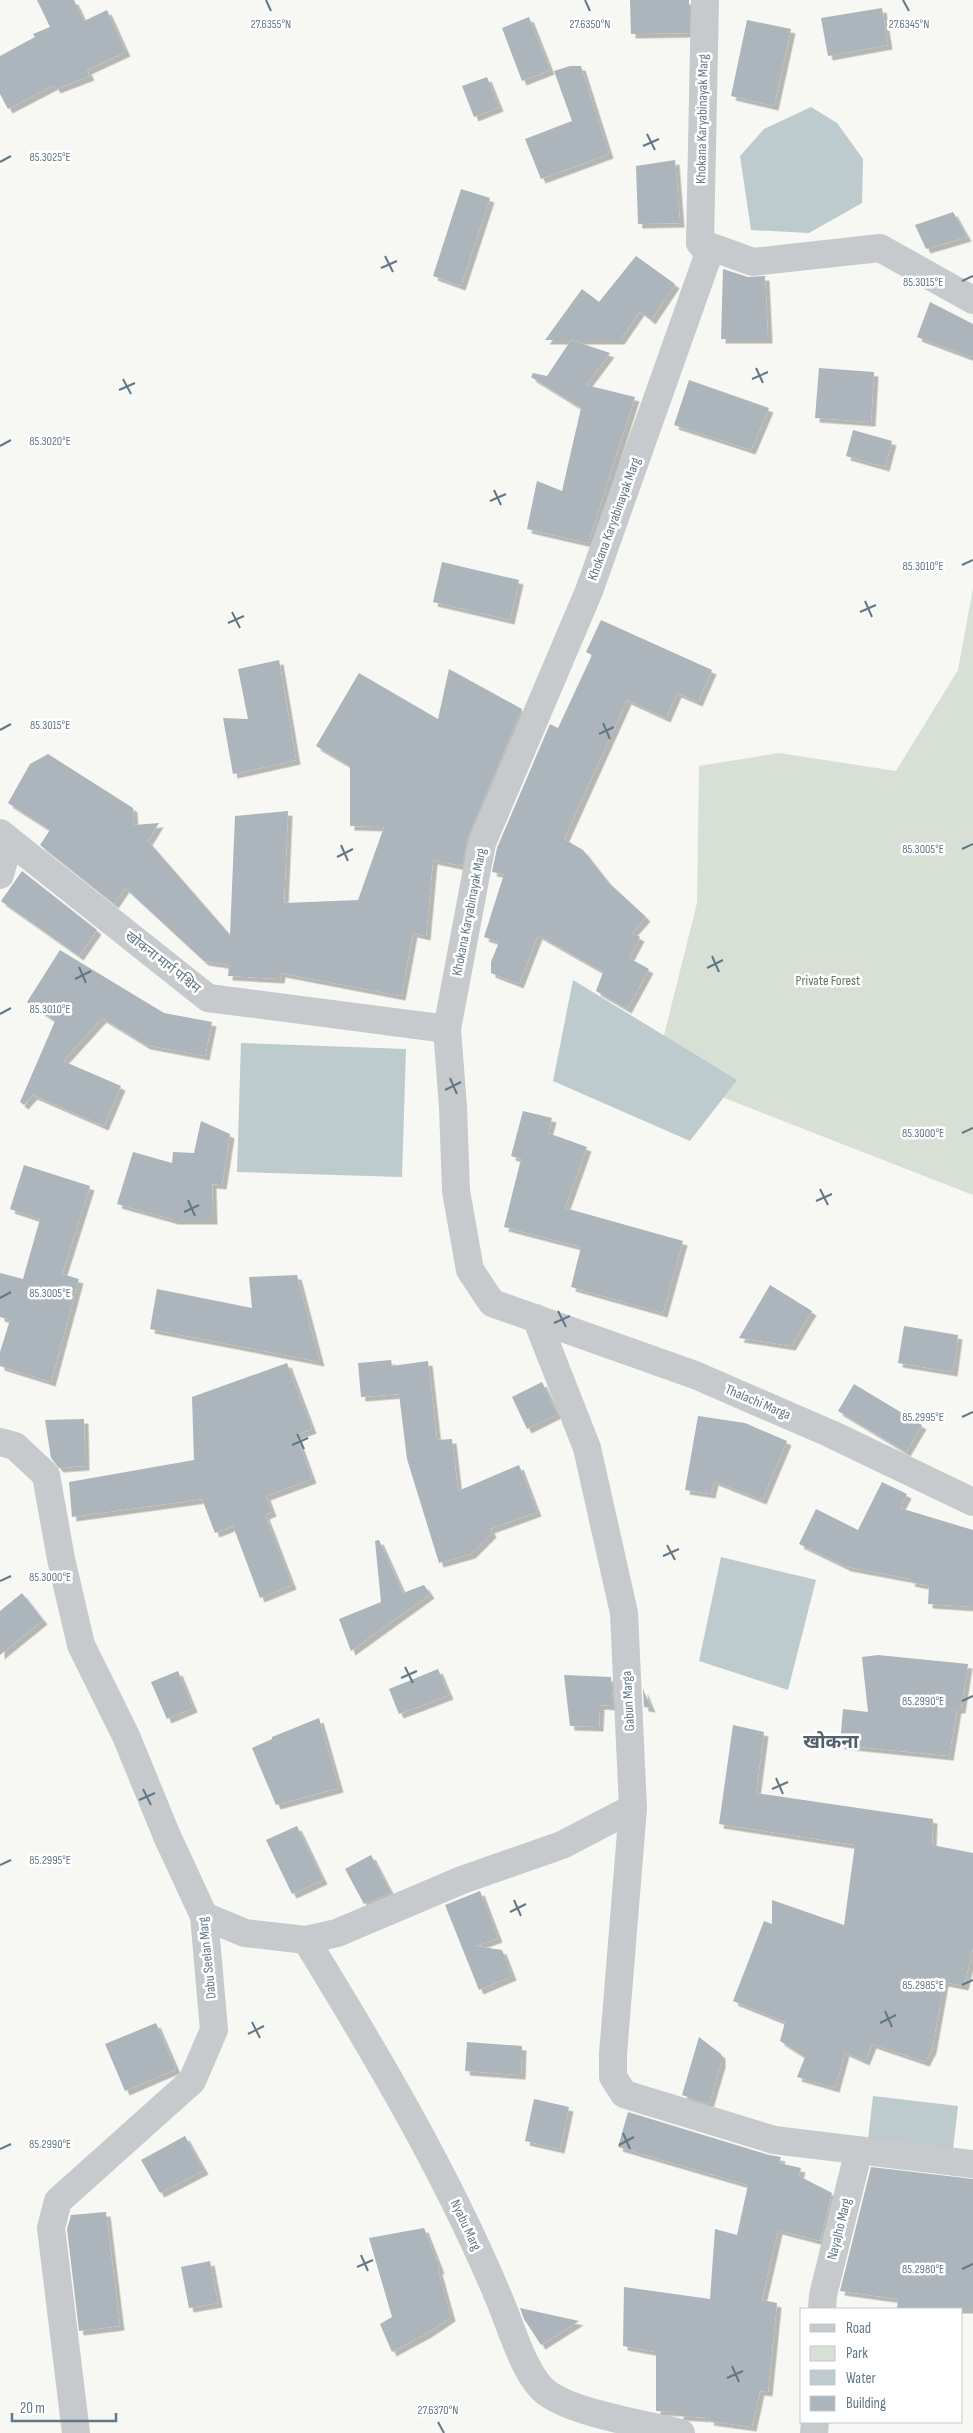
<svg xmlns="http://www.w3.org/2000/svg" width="973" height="2433" font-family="'Sofia Sans Condensed','Noto Sans Devanagari',sans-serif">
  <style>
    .green { fill: #d8dfd4 }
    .water { fill: #bdcace }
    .building { fill: #acb5bb; filter: url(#shadow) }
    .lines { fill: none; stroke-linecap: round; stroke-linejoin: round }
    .minor { stroke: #c6cacd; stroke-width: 28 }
    .tertiary { stroke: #c6cacd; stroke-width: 28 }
    .ticks { fill: none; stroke: #637887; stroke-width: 2 }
    .labels { text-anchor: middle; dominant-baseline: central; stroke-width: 5; stroke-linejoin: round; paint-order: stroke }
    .street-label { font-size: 14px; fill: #637887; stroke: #fff }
    .park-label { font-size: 14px; fill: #65785f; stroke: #fff }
    .district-label { font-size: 19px; font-weight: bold; fill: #52616b; stroke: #fff }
    .ticks-label { font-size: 12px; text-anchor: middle; fill: #637887; stroke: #fff; stroke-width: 5; stroke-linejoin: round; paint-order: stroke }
  </style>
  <defs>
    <filter id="shadow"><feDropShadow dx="4.5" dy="4.5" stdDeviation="0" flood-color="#0004"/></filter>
  </defs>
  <rect width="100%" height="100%" fill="#f7f7f3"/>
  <!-- green -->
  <path class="green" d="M973,588V1195L655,1071L697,903L699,766L779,753L896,771L958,670Z"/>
  <!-- water -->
  <path class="water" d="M811,107L837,123L863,159L862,203L809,233L751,230L740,156L764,129Z
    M573,980L737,1080L690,1141L553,1081Z
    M241,1043L406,1049L402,1177L237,1172Z
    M721,1557L816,1580L788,1690L699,1661Z
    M873,2096L958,2106L952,2158L867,2148Z"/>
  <!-- building -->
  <path class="building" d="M37,0H74L84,21L107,10L126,52L87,70L90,76L56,89L54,85L8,109L0,94V56L35,37L33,34L50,27Z
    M630,0H689V33L631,34Z
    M882,8L888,45L828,56L821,18Z
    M529,17L550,70L522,81L502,28Z
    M747,20L791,29L774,106L731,96Z
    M570,66H581L609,154L541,179L525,139L572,121L554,71Z
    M487,77L499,107L474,117L462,86Z
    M675,160L680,223L638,224L636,166Z
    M461,189L490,198L461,286L433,276Z
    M953,212L967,237L926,249L915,225Z
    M636,256L675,284L651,320L640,311L620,340H571L610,353L586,385L635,397L588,543L527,529L537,481L562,491L581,408L531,377L533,373L547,376L571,340H545L582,289L599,302Z
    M723,269L748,277L765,276L768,339H721Z
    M930,302L973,324V358L917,337Z
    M819,368L874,372L871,422L815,418Z
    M689,380L769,408L751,450L674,425Z
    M853,430L892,441L885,467L846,456Z
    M442,562L519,580L510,620L433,602Z
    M601,620L712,670L698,702L677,693L666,718L627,700L564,839L583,850L608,882L646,917L632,933L640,937L629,958L649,969L627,1009L596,991L603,972L538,935L519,984L491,973V962L499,942L484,937L504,874L492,872L497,848L550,724L558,728L592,655L586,652Z
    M279,660L296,760L233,774L223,718L248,719L238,669Z
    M449,669L522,709L468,837L462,866L433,860L426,936L413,933L401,996L281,973L280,979L228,976L229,965L204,961L125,888L114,904L40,845L50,830L8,803L30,764L48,754L133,808L134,825L159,823L148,841L230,935L235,816L288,811L284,903L358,900L384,827L350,826V766L316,746L359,673L438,719Z
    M22,871L97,930L79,956L1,901Z
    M60,950L164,1013L212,1022L205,1056L146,1045L102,1018L63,1061L121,1086L104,1126L33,1095L24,1105L20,1102L55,1021L27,1002Z
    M523,1111L552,1118L548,1133L587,1147L565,1208L683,1241L663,1313L571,1287L581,1247L504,1227L521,1159L511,1156Z
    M201,1121L230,1134L222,1185L212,1184L213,1220H174L117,1204L133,1152L172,1163L173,1152L194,1153Z
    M24,1165L90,1186L62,1274L79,1279L51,1382L0,1366V1352L10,1320L0,1317V1273L23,1279L40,1219L10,1209Z
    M297,1275L320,1362L150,1329L157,1289L252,1308L249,1277Z
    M770,1285L812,1311L791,1346L739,1338Z
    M904,1326L958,1335L953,1372L898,1363Z
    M391,1360L392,1366L428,1361L437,1440L452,1439L458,1491L519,1465L537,1512L490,1529L492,1533L471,1554L439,1563L407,1459L399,1394L361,1397L358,1363Z
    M287,1363L312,1429L296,1435L312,1479L266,1496L272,1512L265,1515L292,1585L260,1598L233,1526L215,1533L202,1499L72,1517L69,1482L194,1460L192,1397Z
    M542,1382L557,1414L527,1429L512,1397Z
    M854,1384L922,1425L906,1452L838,1411Z
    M698,1416L745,1423L787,1441L762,1500L714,1481L711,1494L685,1490Z
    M84,1419L85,1466L59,1468L51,1458L45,1420Z
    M882,1482L907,1494L900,1508L973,1530V1607L928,1604L929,1586L910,1582L911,1579L847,1567L799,1544L816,1509L858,1530Z
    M379,1540L403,1593L424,1585L430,1594L351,1651L339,1619L381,1602L375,1541Z
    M22,1593L43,1620L0,1655V1611Z
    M878,1655L968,1664L961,1709H957L949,1756L840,1745L843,1709L868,1712L862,1657Z
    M438,1669L449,1695L399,1714L389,1689Z
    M178,1671L193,1708L167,1719L151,1682Z
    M564,1675L611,1677L613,1706L600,1705L599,1727L570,1726Z
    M643,1689L651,1708L644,1707Z
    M319,1718L339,1788L276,1805L252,1748L272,1739V1737Z
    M733,1725L764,1732L756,1793L933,1819L932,1845L973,1853V1948L964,1986L944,1982L932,2049L925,2062L872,2044L865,2061L845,2052L835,2088L797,2077L805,2057L780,2041L785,2022L733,2001L764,1921L772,1924V1900L844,1925L855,1845L719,1824Z
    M297,1826L323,1880L292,1894L266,1840Z
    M371,1855L391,1893L364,1904L345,1869Z
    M480,1891L498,1938L476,1946L502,1950L512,1976L479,1990L445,1905Z
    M156,2023L176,2069L125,2091L105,2044Z
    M699,2037L721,2054V2063L709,2104L682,2095Z
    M467,2042L522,2046L521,2075L465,2071Z
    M534,2099L569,2107L560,2149L525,2141Z
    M628,2112L769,2155L781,2157L779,2163L801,2168L799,2176L832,2193L820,2241L778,2230L762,2300L777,2303L768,2392L760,2391L752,2427L709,2421L710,2418L679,2416V2412L656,2411V2352L623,2346L624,2287L710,2299L715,2229L737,2235L748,2185L618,2147Z
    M185,2136L204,2170L160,2193L141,2160Z
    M871,2167L973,2179V2309H897L898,2299L840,2291Z
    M106,2212L120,2326L79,2331L67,2229L71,2215Z
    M424,2228L440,2269L438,2270L451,2317L427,2333L392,2352L380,2324L392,2317L369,2238Z
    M210,2261L218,2303L189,2308L181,2267Z
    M520,2308L579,2321L541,2345L524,2319Z"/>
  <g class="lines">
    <!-- minor -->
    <path class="minor" d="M705,0L700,243L709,253L589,591L482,843L447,1029L453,1107L456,1191L470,1270L492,1303L695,1375L831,1434L973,1502
      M700,243L753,262L880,248L973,300
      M0,875L9,841
      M536,1318L587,1448L624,1613L633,1808L613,2054V2077L624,2094L774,2140L973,2164
      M0,1442L15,1446L46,1475L61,1559L81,1645L126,1736L167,1836L204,1916L214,2030L192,2081L58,2201L51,2228L76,2433
      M204,1916L245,1933L306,1940L337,1933L462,1880L562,1845L633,1808
      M306,1940C376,2054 446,2172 498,2296C510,2323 524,2376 547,2393C576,2414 644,2424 681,2433
      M822,2309L823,2295L859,2150
      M814,2433L815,2422"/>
    <!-- tertiary -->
    <path class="tertiary" d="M0,833L208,998L447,1029"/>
  </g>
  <!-- ticks -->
  <path class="ticks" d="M266,0L271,11M585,0L590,11M903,0L909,11M647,134L655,150M643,146L659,139M0,162L11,156M385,256L393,272M381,268L397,261M962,281L973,276M756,368L763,383M123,379L131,394M752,379L768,372M119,390L135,383M0,446L11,440M494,490L501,505M490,501L506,494M962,565L973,560M865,601L872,617M232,612L240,628M860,612L876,605M228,623L244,616M603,723L610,739M0,730L11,724M599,734L614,727M341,845L348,861M962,849L973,844M337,857L353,849M712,956L719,972M79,967L86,983M707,968L723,960M75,979L91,971M0,1014L11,1008M450,1078L457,1094M445,1090L461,1082M962,1133L973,1128M820,1189L828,1205M188,1200L195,1216M816,1201L832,1194M184,1212L199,1205M0,1298L11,1292M558,1311L566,1327M554,1323L570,1316M962,1417L973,1412M297,1434L304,1449M292,1445L308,1438M667,1545L675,1560M663,1556L679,1549M0,1581L11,1576M405,1667L413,1683M401,1678L417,1671M962,1701L973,1696M776,1778L783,1794M143,1789L151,1805M772,1789L788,1782M139,1800L155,1793M0,1865L11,1860M514,1900L521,1916M510,1912L526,1904M962,1985L973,1980M885,2011L892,2027M252,2022L260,2038M880,2023L896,2015M248,2034L264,2026M623,2133L630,2149M619,2145L634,2137M0,2149L11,2144M361,2255L368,2271M357,2267L373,2260M962,2269L973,2264M732,2366L739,2382M727,2378L743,2371M438,2422L444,2433"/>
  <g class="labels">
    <!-- street labels -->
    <g class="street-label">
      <text transform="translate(702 119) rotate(-89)">Khokana Karyabinayak Marg</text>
      <text transform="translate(614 519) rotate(-70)">Khokana Karyabinayak Marg</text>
      <text transform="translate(469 912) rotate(-79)">Khokana Karyabinayak Marg</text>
      <text transform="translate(163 962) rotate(38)">खोकना मार्ग पश्चिम</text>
      <text transform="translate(758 1402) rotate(23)">Thalachi Marga</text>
      <text transform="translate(628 1701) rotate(-93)">Gabun Marga</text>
      <text transform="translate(207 1958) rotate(-96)">Dabu Seelan Marg</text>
      <text transform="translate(466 2225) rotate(65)">Nyabu Marg</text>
      <text transform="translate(839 2229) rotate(-76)">NayaJho Marg</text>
    </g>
    <!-- park labels -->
    <g class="park-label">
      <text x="828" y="980">Private Forest</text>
    </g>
    <!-- district labels -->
    <g class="district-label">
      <text x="831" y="1742">खोकना</text>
    </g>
  </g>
  <g class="ticks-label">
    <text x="271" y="28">27.6355°N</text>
    <text x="590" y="28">27.6350°N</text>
    <text x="909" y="28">27.6345°N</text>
    <text x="50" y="161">85.3025°E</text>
    <text x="923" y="286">85.3015°E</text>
    <text x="50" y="445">85.3020°E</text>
    <text x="923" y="570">85.3010°E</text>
    <text x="50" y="729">85.3015°E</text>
    <text x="923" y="853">85.3005°E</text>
    <text x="50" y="1013">85.3010°E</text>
    <text x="923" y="1137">85.3000°E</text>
    <text x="50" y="1297">85.3005°E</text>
    <text x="923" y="1421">85.2995°E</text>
    <text x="50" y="1581">85.3000°E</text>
    <text x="923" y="1705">85.2990°E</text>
    <text x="50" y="1864">85.2995°E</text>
    <text x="923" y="1989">85.2985°E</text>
    <text x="50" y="2148">85.2990°E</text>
    <text x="923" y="2273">85.2980°E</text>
    <text x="438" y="2414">27.6370°N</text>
  </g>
  <!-- legend -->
  <rect x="800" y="2308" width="162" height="115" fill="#ffffff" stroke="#c1c9cf"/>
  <rect x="810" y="2324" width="25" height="8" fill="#c6cacd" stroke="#c1c9cf"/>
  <text x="846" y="2333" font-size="15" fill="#637887">Road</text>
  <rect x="810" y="2346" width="25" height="15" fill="#d8dfd4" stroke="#c1c9cf"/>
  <text x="846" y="2358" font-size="15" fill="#637887">Park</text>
  <rect x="810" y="2370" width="25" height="15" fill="#bdcace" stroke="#c1c9cf"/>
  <text x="846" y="2383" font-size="15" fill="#637887">Water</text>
  <rect x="810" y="2396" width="25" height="15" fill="#acb5bb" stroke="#c1c9cf"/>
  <text x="846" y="2408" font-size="15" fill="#637887">Building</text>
  <!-- scale -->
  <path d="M12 2413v8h104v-8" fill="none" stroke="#637887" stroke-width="2.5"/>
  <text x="20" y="2413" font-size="15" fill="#637887" stroke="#ffffff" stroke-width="4" paint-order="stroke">20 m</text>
</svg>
